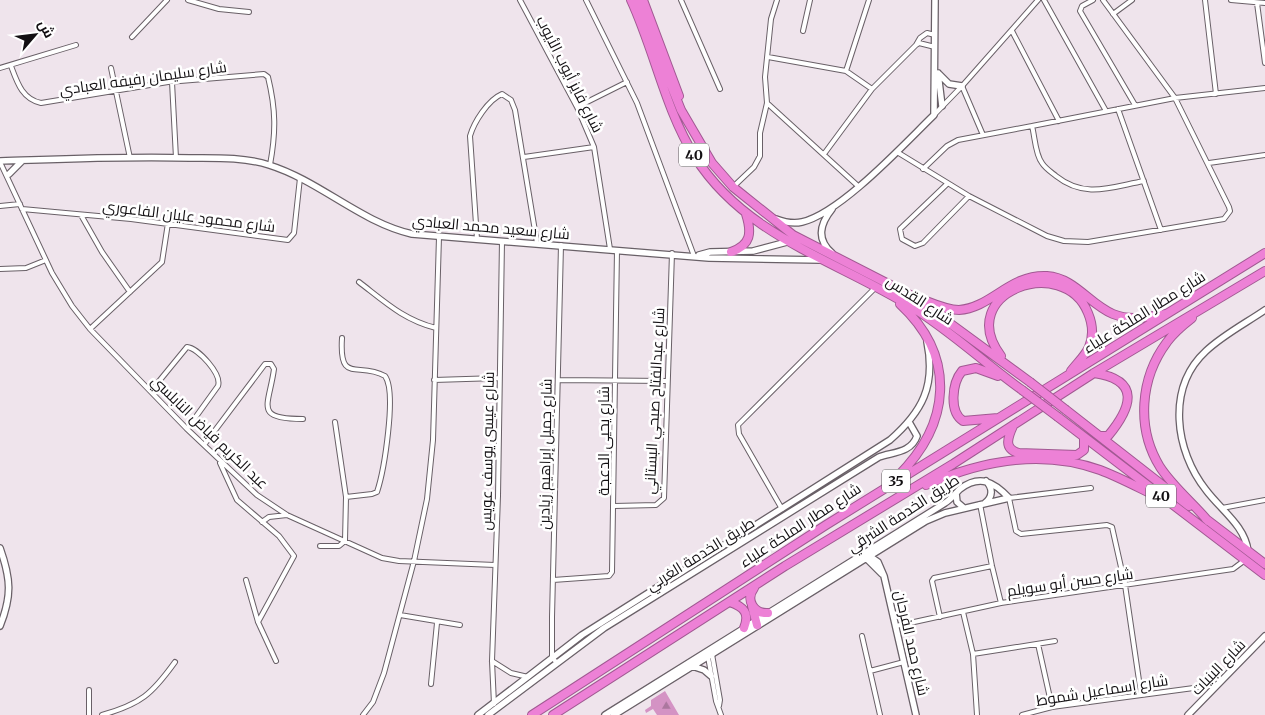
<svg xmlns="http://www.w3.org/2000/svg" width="1265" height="715" font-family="Merriweather,Cairo,serif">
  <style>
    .forest { fill: url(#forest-firs) }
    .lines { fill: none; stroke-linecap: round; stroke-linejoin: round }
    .street-casing { stroke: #696067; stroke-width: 6 }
    .secondary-casing { stroke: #696067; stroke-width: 8 }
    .highway-casing { stroke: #a15992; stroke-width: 10 }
    .street { stroke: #fff; stroke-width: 4 }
    .secondary { stroke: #fff; stroke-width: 5.5 }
    .highway { stroke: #ed81d6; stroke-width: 8 }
    .highway-bridge-casing { stroke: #a15992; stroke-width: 10; stroke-linecap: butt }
    .highway-bridge { stroke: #ed81d6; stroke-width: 8 }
    .labels { text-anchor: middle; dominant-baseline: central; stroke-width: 5; stroke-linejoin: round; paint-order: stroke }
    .shield { fill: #fff; stroke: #5a585a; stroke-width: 1 }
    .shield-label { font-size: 14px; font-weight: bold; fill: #131013 }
    .street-label { font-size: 15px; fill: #131013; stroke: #fff }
  </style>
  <defs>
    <pattern id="forest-firs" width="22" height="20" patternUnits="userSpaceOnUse" patternTransform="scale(1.25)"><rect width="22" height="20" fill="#d493c4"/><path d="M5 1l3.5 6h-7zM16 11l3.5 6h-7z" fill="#ab779e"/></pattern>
  </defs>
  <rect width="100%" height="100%" fill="#efe4ec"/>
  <!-- forest -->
  <path class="forest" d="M665,691L679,715H657L653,709L646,713L645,710L651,706V700Z"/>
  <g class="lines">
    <!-- street casing -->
    <g class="street-casing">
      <path id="street" d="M188,0L219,9L249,12
        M520,0L577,107L594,147L610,249
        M586,0L637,103L694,256
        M681,0L720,89
        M1044,0L1106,111
        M1093,0L1082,6L1080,11L1135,105
        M1205,0L1216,94
        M1231,0L1265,3
        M1257,3L1265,63
        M1113,14L1132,0
        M803,31L810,0
        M1012,31L1059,121
        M132,37L167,0
        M916,45L919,43L935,47
        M768,57L846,71L872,89
        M11,66C17,82 22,99 41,103L168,82L264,74L268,77C276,110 276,132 270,165
        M0,68L76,45
        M111,68L130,158
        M846,71L869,0
        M172,82L176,158
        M962,86L983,135
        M767,103L858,186
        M577,107L627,82
        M1118,109L1161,230
        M934,115L963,85L1038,0
        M1032,126L1175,98L1265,88
        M897,152L969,196L1047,236L1064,241L1088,242L1224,219L1230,211L1229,207L1175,98L1103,0
        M824,154L872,89L916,45L920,38L927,33L935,35
        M524,157L594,147
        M0,162L52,273L72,306L90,329L187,429L257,495L287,515L382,558L399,561L495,565
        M1209,163L1265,155
        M923,169L947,146L958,140L1032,126C1035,137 1035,154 1042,163C1045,168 1051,172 1056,176C1085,199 1111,187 1144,181
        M947,184L900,229L902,239L915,246L923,243L969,196
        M733,187L754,167L760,156V133L767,103L765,77L771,19L777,0
        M0,206L20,204
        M22,209L131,219L288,240L294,233L300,178
        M81,215L102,252L130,292
        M477,239L470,136C474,122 488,100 502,94L511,100L515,110L537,243
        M0,269L26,268L46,260
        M359,282C385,302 404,320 436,328
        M90,329L162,262L168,223
        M342,338C339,385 358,361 385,376C397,392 384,471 377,492L372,494L346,497
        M434,380L498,378
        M558,380L667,381
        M151,391L187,347C198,348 222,374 218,386L187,429
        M204,445L265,364H271L274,369C269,406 253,419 303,419
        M220,463L237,500L279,536L294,556L258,622
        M1091,488L1009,498L1016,531L1021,534L1107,525L1112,527L1125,585L1141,694
        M980,504L992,566L1001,603
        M614,506L656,505L664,498L672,253
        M1222,508L1265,500
        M782,509L739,434L738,425L876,287
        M262,522L269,517L287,515
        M320,546H339L345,541L346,497L335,422
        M246,580L258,622L276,661
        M553,580L609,576L612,572L617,250
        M963,612L973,654L1055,641
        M400,615L460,625
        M940,617L932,581L934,578L992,566
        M896,626L1001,603L1233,569L1245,560
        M862,636L880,715
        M1038,644L1052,707
        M712,654L720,700L719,706
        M973,654L977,715
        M708,657L716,701L721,715
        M492,661L511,673L528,677
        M556,662L552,657V617L561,245
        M870,671L904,662
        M431,684L437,623
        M89,690V715
        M494,704L492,661L498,496L502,241
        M102,715C141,704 152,694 175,662
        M363,715L373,702L384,673L414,561L427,499L433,440L439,237
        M1022,715L1052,707L1216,685"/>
    </g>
    <!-- secondary casing -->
    <g class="secondary-casing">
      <path id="secondary" d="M938,73L942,106
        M939,74L949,84L962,86
        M0,161C63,159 127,156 190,158C216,158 244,157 269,165C320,181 360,222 412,234L709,258L821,260
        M9,174L22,161
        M832,209C820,224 816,239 832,253
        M776,219C784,222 793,224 802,222C841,213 905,143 934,115L935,0
        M699,255L710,252L753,251L787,242
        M956,493L957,502L964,508
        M985,503C993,497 993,488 986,481
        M0,548C11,579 12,596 0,626
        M1248,551C1245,526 1221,510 1206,490C1175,451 1166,388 1206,351C1223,335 1246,323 1265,310
        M868,555L878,562L884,576L916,715
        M864,556L882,574
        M692,666L704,670L711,676
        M478,715L582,635L890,440C922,412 936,386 927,342
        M488,715L604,628L879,457C893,452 911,453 917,436L909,422
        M605,715L945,503C951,499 955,494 960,489C980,474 994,482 1009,498
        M614,715L926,521L945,513L1009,498
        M1188,715L1265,636"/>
    </g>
    <!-- highway casing -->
    <g class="highway-casing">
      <path id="highway" d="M631,0C655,52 665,109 695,157C745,236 835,260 910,306C950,330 984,363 1022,390
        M637,0L681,110L712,163L733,187L793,235L914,297L1030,382
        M643,0L679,96
        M731,252C751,245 752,233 746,214
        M926,301C936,305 948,310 959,310C991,308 1010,274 1047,276C1075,278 1089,304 1113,314C1130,321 1148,317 1166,314
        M1192,318C1183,325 1174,332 1167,342C1140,378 1136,428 1160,467C1173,487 1193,503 1208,521
        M1001,356C953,292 1064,253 1088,313C1093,325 1094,335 1089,347C1085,356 1077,363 1071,371
        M1094,373C1141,380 1132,407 1108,436H1100
        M1066,410L1189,506
        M1058,417L1265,575
        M998,418L963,421C949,412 952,383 962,371L976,368L998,376
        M1013,426C1008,437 1003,449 1019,453L1077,455L1084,450V437
        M897,477C951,424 957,357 900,304
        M926,485C980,461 1042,449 1100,470C1124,479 1146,492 1169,502
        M1206,519L1265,564
        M754,588C745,600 754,614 768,613
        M730,602C744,607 750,613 744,628
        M752,606L757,625
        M532,715L826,525L1265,253
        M553,715L785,566L953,464L1094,373L1265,271"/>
    </g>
    <!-- street -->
    <use href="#street" class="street"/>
    <!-- secondary -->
    <use href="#secondary" class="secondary"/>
    <!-- highway -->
    <use href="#highway" class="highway"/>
    <!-- highway-bridge casing -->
    <g class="highway-bridge-casing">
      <path id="highway-bridge" d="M1030,382L1066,410
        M1022,390L1058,417"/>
    </g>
    <!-- highway-bridge -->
    <use href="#highway-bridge" class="highway-bridge"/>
  </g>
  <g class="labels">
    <!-- shield labels -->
    <g class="shield">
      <rect x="679" y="143.5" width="30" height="23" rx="4"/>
      <rect x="882" y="469.5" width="28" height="23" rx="4"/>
      <rect x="1146" y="484.5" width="30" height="23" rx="4"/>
    </g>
    <g class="shield-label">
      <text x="694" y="155">40</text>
      <text x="896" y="481">35</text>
      <text x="1161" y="496">40</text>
    </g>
    <!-- street labels -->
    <g class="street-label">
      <text transform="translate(570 74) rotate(63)">شارع فايز أيوب الأيوب</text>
      <text transform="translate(143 78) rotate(-8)">شارع سليمان رفيفه العبادي</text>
      <text transform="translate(189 216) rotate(7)">شارع محمود عليان الفاعوري</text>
      <text transform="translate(491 227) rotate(5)">شارع سعيد محمد العبادي</text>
      <text transform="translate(920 300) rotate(33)">شارع القدس</text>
      <text transform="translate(1144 312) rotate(-32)">شارع مطار الملكة علياء</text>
      <text transform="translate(654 401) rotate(-87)">شارع عبدالفتاح صبحي البستاني</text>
      <text transform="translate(210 432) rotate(44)">عبد الكريم فياض النابلسي</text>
      <text transform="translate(603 441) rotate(-90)">شارع يحيى الدعجة</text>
      <text transform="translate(487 451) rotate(-89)">شارع عيسى يوسف عويس</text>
      <text transform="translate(545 454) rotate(-89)">شارع جميل إبراهيم زيادين</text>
      <text transform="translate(903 513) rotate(-33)">طريق الخدمة الشرقي</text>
      <text transform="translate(800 525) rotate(-33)">شارع مطار الملكة علياء</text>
      <text transform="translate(700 554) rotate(-32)">طريق الخدمة الغربي</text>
      <text transform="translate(1070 582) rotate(-8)">شارع حسن أبو سويلم</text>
      <text transform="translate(912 643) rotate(77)">شارع حمد الفرحان</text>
      <text transform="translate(1218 667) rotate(-46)">شارع البنيات</text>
      <text transform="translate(1102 690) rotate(-9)">شارع إسماعيل شموط</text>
    </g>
  </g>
  <!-- north arrow -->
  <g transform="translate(35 35) rotate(62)" stroke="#ffffff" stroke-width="4" paint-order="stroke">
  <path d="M0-4L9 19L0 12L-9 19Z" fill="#131013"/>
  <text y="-8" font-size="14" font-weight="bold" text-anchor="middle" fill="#131013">ش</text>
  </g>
</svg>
